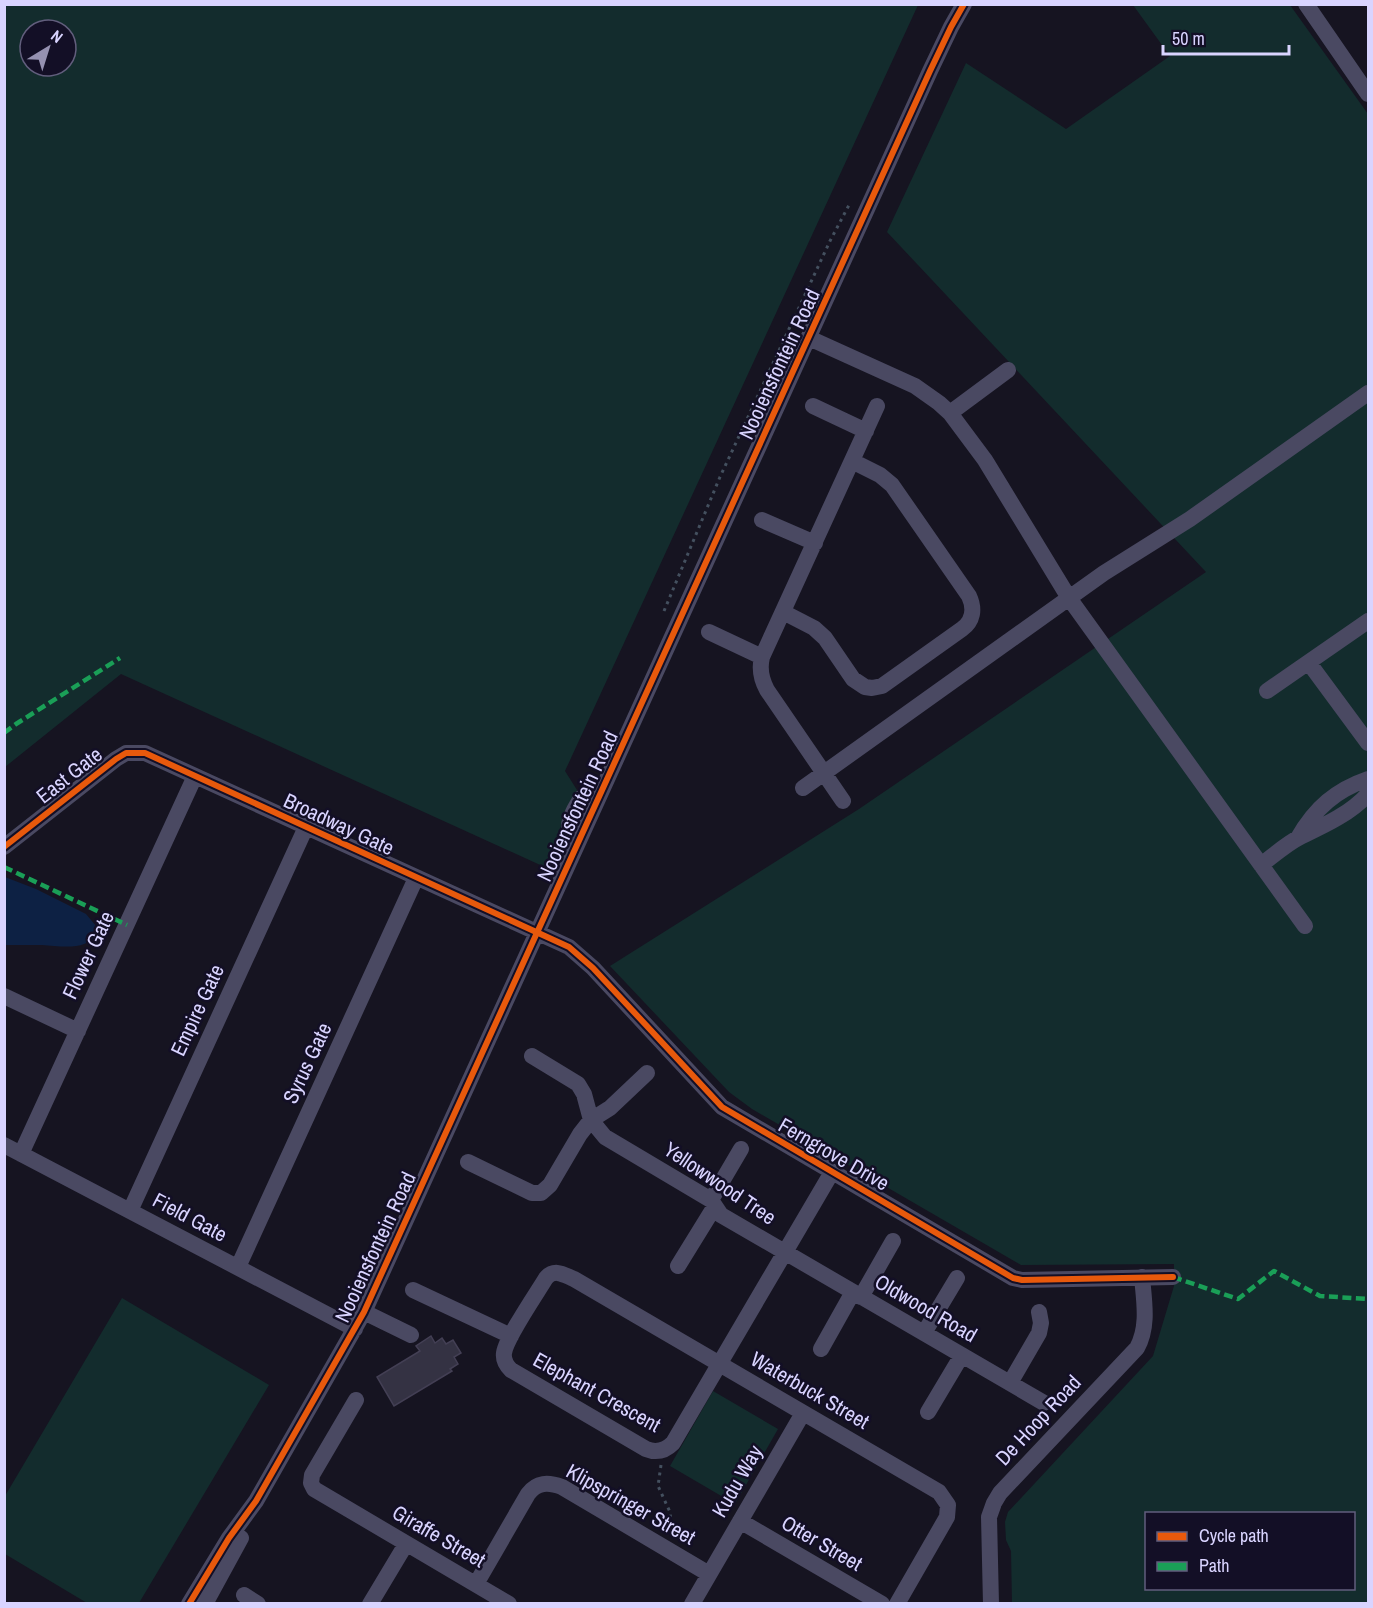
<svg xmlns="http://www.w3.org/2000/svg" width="1373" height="1608" font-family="'Archivo Narrow',sans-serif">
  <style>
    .green { fill: #132c2d; fill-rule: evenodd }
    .water { fill: #0d2144 }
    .building { fill: #343243; stroke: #433f54; stroke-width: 1.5 }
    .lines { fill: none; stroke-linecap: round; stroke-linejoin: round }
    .path { stroke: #44505f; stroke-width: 3; stroke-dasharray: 3 4.5; stroke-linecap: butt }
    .minor { stroke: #4a4962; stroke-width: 16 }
    .quiet { stroke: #1a9f57; stroke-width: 4.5; stroke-dasharray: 9 4.5; stroke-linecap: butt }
    .cycleway-casing { stroke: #130f26; stroke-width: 10 }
    .cycleway { stroke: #e8590c; stroke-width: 6 }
    .labels { text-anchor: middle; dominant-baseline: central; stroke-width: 5; stroke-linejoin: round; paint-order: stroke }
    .street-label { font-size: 21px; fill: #d9d4ff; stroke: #130f26 }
  </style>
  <rect width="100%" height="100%" fill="#161421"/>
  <!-- green -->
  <path class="green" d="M5,5H918L565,771L577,790L560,829V843L549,869L121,674L5,767ZM30,30H66V66H30Z
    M1133,5H1290L1368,114V1603H1012L1011,1551L1006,1540L1005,1522L1008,1512L1153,1356L1174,1286V1264L1021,1265L752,1109L729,1092L610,966L859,809L1206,572L887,232L966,63L1066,129L1170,56ZM1146,1514H1354V1588H1146Z
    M122,1298L269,1385L139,1603H87L5,1554V1496Z
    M713,1391L778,1429L735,1504L670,1466Z"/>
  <!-- water -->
  <path class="water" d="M5,877L36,889L86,914L96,926L98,932C87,952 61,946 42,945C30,945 17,945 5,945Z"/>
  <!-- building -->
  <path class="building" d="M431,1336L435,1343L442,1338L446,1344L453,1340L461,1353L454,1357L458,1364L450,1369L452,1371L394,1406L377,1377L420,1351L416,1346Z"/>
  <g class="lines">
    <!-- path -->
    <path class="path" d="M664,611L720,477L830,241L849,205
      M661,1465L658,1486L670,1512L672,1533"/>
    <!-- minor -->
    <path class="minor" d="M1306,4L1368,94
      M809,338L915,386L939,403L950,413L985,460L1069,598L1305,926
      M813,406L866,431
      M950,413L1008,370
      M762,520L815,543
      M783,612L814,628L825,638L853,679L865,687L872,688L882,686L962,629C973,621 975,609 969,596L892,485L880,475L852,461
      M709,632L762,657
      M1309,663L1368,743
      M1267,691L1368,621
      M803,788L1104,573L1190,519L1368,393
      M843,801L767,690C761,679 759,669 762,657L877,406
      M1298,838C1315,808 1336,790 1368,779
      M4,847L116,759L126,753H145L569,947L593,968L722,1107L1013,1278L1022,1280L1173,1277
      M575,849C565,825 568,820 581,798L602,790
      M1261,865C1273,856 1286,844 1300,837C1323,826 1350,814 1368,794
      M4,996L78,1031
      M532,1056L578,1084L584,1094L591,1120L605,1137L711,1200L721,1215L1044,1403
      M4,1145L355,1329
      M21,1154L195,776
      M468,1162L532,1193H541L550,1185L580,1134L591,1120L610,1108L647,1073
      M832,1172L673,1443C665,1451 656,1453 646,1449L511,1370C506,1365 503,1360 504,1353C506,1338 537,1293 546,1278C555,1268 564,1275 574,1279C696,1350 817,1421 939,1492L948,1505L947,1517L897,1604
      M711,1200L741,1149
      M130,1211L306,827
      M678,1266L715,1206
      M238,1267L416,878
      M413,1290L511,1336
      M861,1297L893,1241
      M364,1312L411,1335
      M924,1333L957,1278
      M821,1349L853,1292
      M1010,1383L1039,1333L1041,1323L1039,1312
      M356,1400L312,1475L311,1483L314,1489L509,1604
      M928,1412L962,1355
      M740,1521L882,1604
      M476,1584L528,1494C537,1482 548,1482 562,1487L709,1574
      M244,1595L258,1604
      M189,1604L229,1538L256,1501L364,1312L930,71L951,27L964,4
      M205,1604L241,1538
      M370,1604L406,1544
      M692,1604L803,1413
      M991,1604L989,1517L994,1503L1000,1493L1137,1348C1149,1326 1144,1301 1142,1277"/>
    <!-- quiet -->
    <path class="quiet" d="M4,733L16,724L120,658
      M4,867L127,925
      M1173,1277L1238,1299L1274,1271L1320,1296L1368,1299"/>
    <!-- cycleway casing -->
    <g class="cycleway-casing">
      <path id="cycleway" d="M4,847L116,759L126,753H145L569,947L593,968L722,1107L1013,1278L1022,1280L1173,1277
        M189,1604L229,1538L256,1501L364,1312L930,71L951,27L964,4"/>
    </g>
    <!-- cycleway -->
    <use href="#cycleway" class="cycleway"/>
  </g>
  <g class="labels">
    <!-- street labels -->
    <g class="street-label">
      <text transform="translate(779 364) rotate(-65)">Nooiensfontein Road</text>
      <text transform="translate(69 775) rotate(-38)">East Gate</text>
      <text transform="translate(577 806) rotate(-65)">Nooiensfontein Road</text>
      <text transform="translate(339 824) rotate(25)">Broadway Gate</text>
      <text transform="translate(88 955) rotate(-65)">Flower Gate</text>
      <text transform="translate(197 1010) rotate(-65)">Empire Gate</text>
      <text transform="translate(307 1063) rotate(-65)">Syrus Gate</text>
      <text transform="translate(834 1154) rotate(30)">Ferngrove Drive</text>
      <text transform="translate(720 1183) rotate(34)">Yellowwood Tree</text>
      <text transform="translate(190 1217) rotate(28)">Field Gate</text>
      <text transform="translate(375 1247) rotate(-65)">Nooiensfontein Road</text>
      <text transform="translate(926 1308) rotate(30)">Oldwood Road</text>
      <text transform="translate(810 1390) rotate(30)">Waterbuck Street</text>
      <text transform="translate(597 1392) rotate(29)">Elephant Crescent</text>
      <text transform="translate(1038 1420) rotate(-47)">De Hoop Road</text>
      <text transform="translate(737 1481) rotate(-60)">Kudu Way</text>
      <text transform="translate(631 1504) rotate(29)">Klipspringer Street</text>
      <text transform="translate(439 1536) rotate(30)">Giraffe Street</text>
      <text transform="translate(822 1543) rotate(30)">Otter Street</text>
    </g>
  </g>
  <!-- border -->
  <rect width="1373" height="1608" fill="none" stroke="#d9d4ff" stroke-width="12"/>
  <!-- legend -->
  <rect x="1145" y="1512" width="210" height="78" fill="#130f26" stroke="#625e7d" stroke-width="1.5"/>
  <rect x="1157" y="1532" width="30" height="9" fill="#e8590c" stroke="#625e7d" stroke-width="1.5"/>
  <text x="1199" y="1542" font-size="18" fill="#d9d4ff">Cycle path</text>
  <rect x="1157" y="1562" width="30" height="9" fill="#1a9f57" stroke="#625e7d" stroke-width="1.5"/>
  <text x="1199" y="1572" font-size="18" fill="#d9d4ff">Path</text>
  <!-- north arrow -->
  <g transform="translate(48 48) rotate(38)"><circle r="28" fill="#130f26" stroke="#625e7d" stroke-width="1.5"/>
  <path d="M0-4.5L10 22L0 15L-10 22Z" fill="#9591b1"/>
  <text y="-9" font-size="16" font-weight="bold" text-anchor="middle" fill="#d9d4ff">N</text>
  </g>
  <!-- scale -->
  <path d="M1163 45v9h126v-9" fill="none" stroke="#d9d4ff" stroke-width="3"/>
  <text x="1172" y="45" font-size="18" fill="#d9d4ff" stroke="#130f26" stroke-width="4.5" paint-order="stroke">50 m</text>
</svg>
